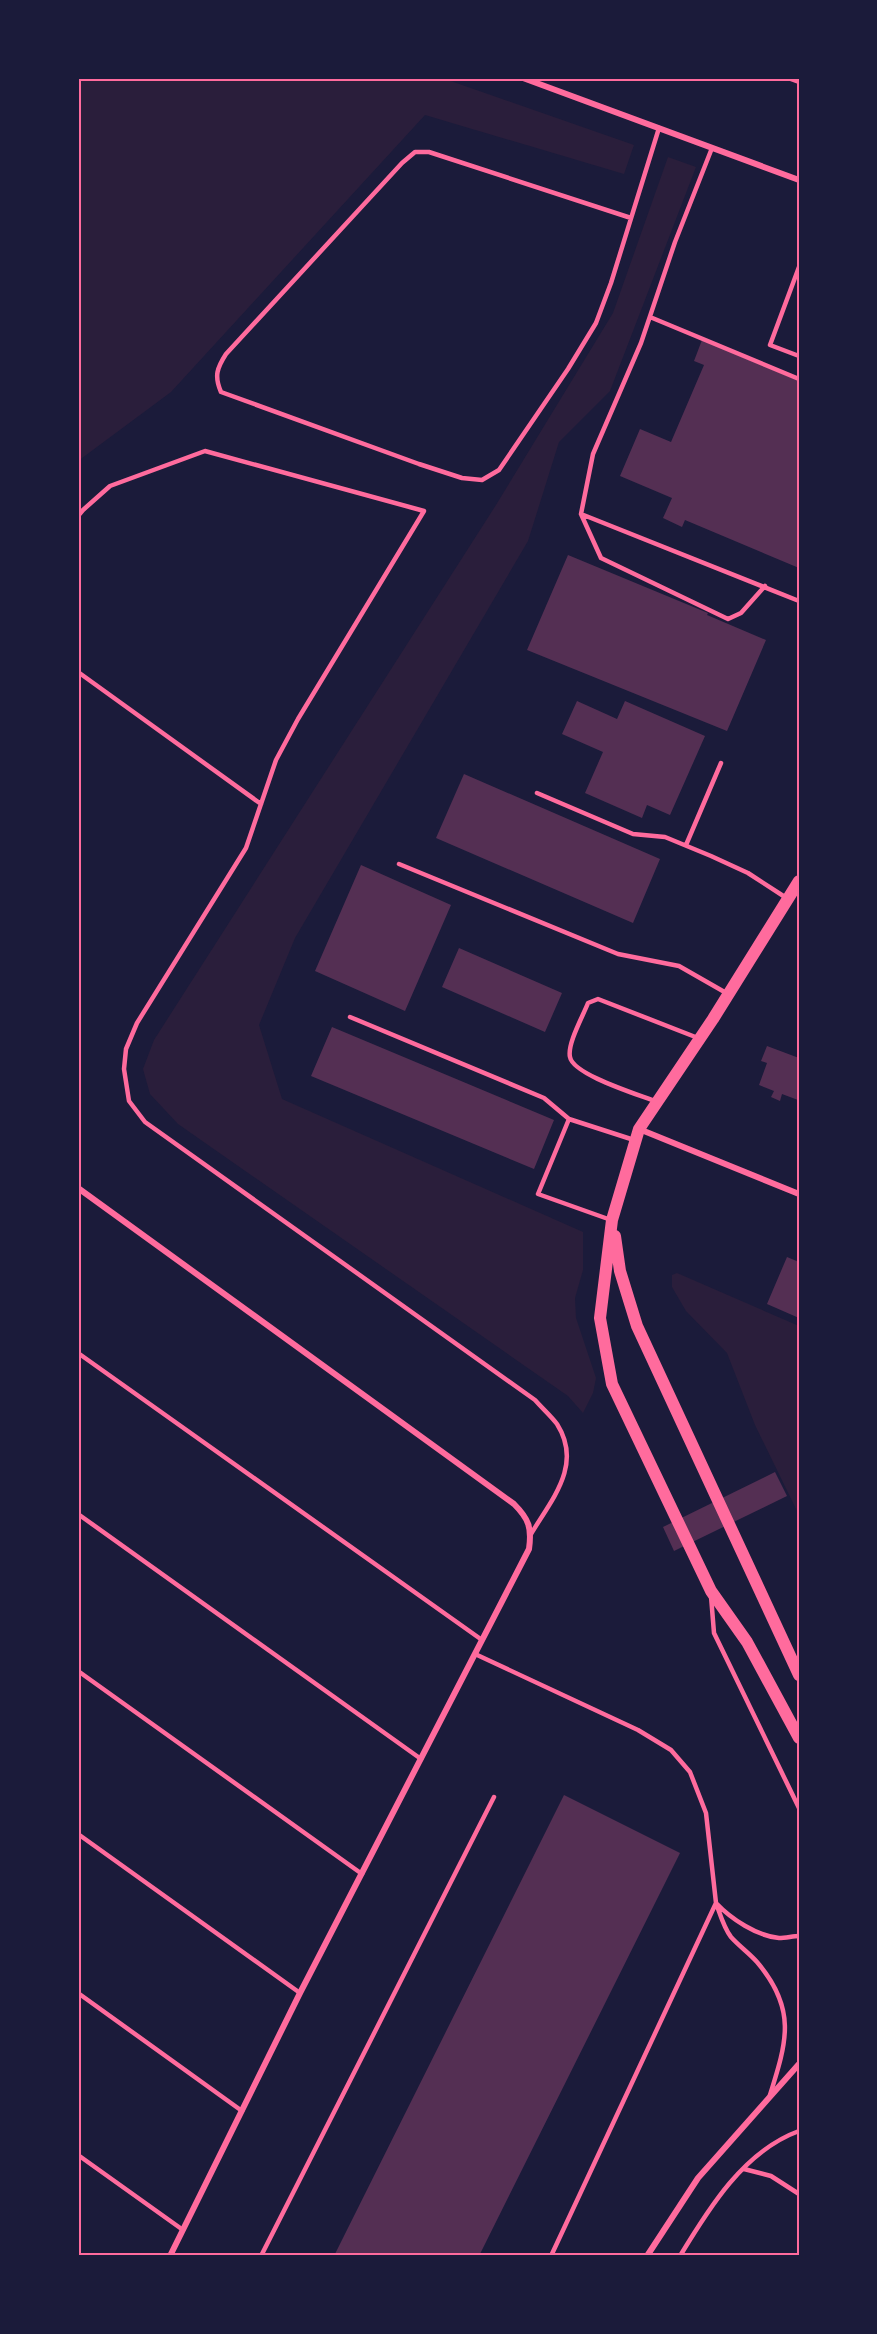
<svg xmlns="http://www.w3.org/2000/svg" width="877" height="2334" font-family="'PT Sans',sans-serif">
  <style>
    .green { fill: #2a1e3b }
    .building { fill: #542f53 }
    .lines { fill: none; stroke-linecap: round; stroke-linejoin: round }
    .service { stroke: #ff6b9d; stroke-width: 4.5 }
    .minor { stroke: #ff6b9d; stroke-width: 6 }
    .secondary { stroke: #ff6b9d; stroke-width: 12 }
    .neatline { fill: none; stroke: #ff6b9d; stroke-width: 2 }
  </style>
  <rect width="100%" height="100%" fill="#1b1b3a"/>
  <!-- green -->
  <path class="green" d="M78,78H442L634,145L624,174L425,115L171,392L78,461Z
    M668,157L696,167L610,391L559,442L528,541L295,938L259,1025L282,1099L583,1232V1270L575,1298L576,1318L596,1378L593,1393L583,1413L568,1396L178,1124L150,1094L143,1069L154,1040L496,505L613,313Z
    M677,1273L799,1326V1515L755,1425L727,1353L686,1311L672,1287V1275Z"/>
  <!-- building -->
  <path class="building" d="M702,340L799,381V568L685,520L682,527L663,518L672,498L620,476L640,429L671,442L704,365L694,361Z
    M568,555L708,613L707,615L766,640L727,731L527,650Z
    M577,701L617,719L625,701L705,736L670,815L647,805L642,818L585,793L603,752L562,734Z
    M464,774L660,859L633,923L436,838Z
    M361,865L451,905L405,1011L315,971Z
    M459,948L562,993L545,1032L442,987Z
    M332,1027L554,1120L534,1169L311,1076Z
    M767,1046L799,1058L798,1100L782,1094L780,1101L771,1097L774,1091L759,1085L767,1063L761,1061Z
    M787,1257L799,1262V1318L767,1304Z
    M775,1472L787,1496L674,1551L663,1527Z
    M564,1795L680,1853L479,2256H334Z"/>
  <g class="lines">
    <!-- service -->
    <path class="service" d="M788,78L799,82
      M712,148L675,242L641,343L593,454L581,514L601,558L728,619L741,613L765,586
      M631,218L429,152H415L402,163L226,354C217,368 214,376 221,392L419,464L462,478L482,480L499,470L568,369L596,323L611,283L659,128
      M799,267L770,345L799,356
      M650,317L799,379
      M581,514L799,601
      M78,516L83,510L110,486L205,451L424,511L298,719L276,760L246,848L137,1023L126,1049L124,1069L129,1101L145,1122L535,1400C542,1408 551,1416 557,1424C583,1465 552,1499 531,1534
      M78,672L261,804
      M537,793L633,834L665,837L711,856L748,873L788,899
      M686,845L721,763
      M399,864L618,954L679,966L728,994
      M350,1017L544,1098L569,1119
      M657,1102C640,1095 573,1075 570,1057C567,1044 583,1016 588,1003L598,999L698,1038
      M611,1220L538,1194L569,1119L634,1140
      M78,1353L482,1640
      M78,1514L421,1759
      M711,1596L714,1633L799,1808
      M475,1654L638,1730L671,1750L690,1772L706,1813L716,1903L551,2256
      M78,1671L362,1874
      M78,1834L300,1993
      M78,1993L242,2111
      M770,2095C787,2041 797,2009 757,1962C749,1953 739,1946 731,1937C724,1928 720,1914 716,1903C731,1919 757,1936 779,1938C786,1938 793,1936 799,1936
      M78,2155L183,2230
      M744,2169L771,2176L799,2194
      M261,2256L494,1797
      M680,2256C709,2208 744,2151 799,2131"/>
    <!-- minor -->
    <path class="minor" d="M523,78L799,180
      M639,1129L799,1194
      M78,1188L514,1504C529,1519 532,1528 529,1549L300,1993L170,2256
      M647,2256L698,2178L799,2064"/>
    <!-- secondary -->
    <path class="secondary" d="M799,881L713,1019L639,1129L612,1220L600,1318L612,1384L711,1591L747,1642L799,1738
      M615,1236L620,1271L637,1326L799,1675"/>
  </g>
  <!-- border -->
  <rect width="877" height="2334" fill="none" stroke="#1b1b3a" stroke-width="159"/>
  <rect x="80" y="80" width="718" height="2174" class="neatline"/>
</svg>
